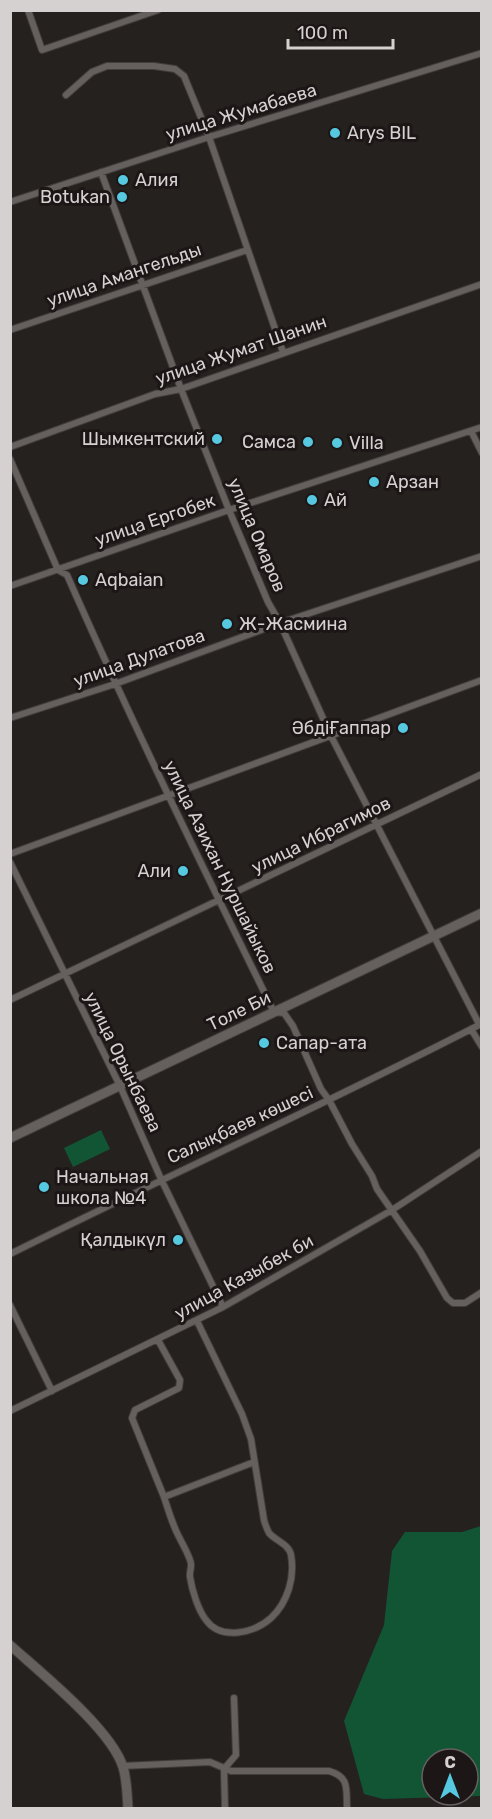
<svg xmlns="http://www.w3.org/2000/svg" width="492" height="1819" font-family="Rubik,sans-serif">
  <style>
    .green { fill: #125534; fill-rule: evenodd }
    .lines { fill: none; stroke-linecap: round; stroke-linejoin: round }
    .street-casing { stroke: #413e3d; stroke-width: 8 }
    .secondary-casing { stroke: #413e3d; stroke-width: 11 }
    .street { stroke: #65605e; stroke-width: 6 }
    .secondary { stroke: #65605e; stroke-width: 9 }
    .poi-dot { fill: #56c9e1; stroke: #1c1716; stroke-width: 2 }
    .labels { text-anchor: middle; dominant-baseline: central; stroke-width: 6; stroke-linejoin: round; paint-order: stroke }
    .street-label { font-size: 18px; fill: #d4d1d0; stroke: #1c1716 }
    .poi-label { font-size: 18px; fill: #d4d1d0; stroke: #1c1716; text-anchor: start }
  </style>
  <rect width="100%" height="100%" fill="#25211f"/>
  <!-- green -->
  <path class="green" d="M101,1130L110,1149L73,1167L64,1148Z
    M481,1526V1796L383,1799L364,1794L344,1721L384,1625L392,1551L405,1532H462ZM432,1759H468V1795H432Z"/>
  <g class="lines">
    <!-- street casing -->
    <g class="street-casing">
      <path id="street" d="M28,10L42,50L158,10
        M66,95L92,72L107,66H154L175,69L184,76L209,137L283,352
        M101,172L181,389L229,510L268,602L280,623L331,736L479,1024
        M10,202L209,137L482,53
        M10,330L247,250
        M471,431L482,453
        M10,447L155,394L181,389L482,284
        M10,459L58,570L67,575C132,723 203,868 274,1012L284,1013L293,1026L321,1089L329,1100L352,1144L372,1176L377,1189L420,1251L447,1298L453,1303H465L482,1292
        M10,586L229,510L482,427
        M10,718L115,684L280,623L482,556
        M10,854L482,680
        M10,862L120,1086L161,1179L223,1307
        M10,1000L482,774
        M471,1029L482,1047
        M10,1254C167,1176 326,1104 481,1024
        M10,1305L52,1391
        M158,1340L180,1380L179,1388L135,1410L132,1418L164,1497L254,1462
        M10,1411L223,1307L392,1210L482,1151
        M164,1497C168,1509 172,1523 178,1535C182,1543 187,1551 190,1560C193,1566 189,1571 190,1577C192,1590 198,1610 206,1620C221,1641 254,1633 271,1618C288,1602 295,1577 291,1555C289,1544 276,1541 269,1533C267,1529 265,1524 264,1520L251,1439L242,1414L197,1321
        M122,1766L210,1762L231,1771H329C350,1777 346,1789 347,1808
        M225,1808L224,1769L236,1755L234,1698"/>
    </g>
    <!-- secondary casing -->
    <g class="secondary-casing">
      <path id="secondary" d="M10,1138L482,913
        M10,1645C41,1673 111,1729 123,1767C127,1780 127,1795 128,1808"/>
    </g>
    <!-- street -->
    <use href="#street" class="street"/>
    <!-- secondary -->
    <use href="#secondary" class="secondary"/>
  </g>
  <!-- markers -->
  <g class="poi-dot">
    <circle cx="335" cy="133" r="6"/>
    <circle cx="123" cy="180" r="6"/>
    <circle cx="122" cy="197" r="6"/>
    <circle cx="217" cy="439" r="6"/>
    <circle cx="308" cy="442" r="6"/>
    <circle cx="337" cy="443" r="6"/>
    <circle cx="374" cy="482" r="6"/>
    <circle cx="312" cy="500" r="6"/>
    <circle cx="83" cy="580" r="6"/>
    <circle cx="227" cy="624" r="6"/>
    <circle cx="403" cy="728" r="6"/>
    <circle cx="183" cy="871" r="6"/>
    <circle cx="264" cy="1043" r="6"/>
    <circle cx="44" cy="1187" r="6"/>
    <circle cx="178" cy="1240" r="6"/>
  </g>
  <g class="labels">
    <!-- street labels -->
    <g class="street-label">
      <text transform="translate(241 112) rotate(-17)">улица Жумабаева</text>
      <text transform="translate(124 275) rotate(-19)">улица Амангельды</text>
      <text transform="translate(241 350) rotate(-19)">улица Жумат Шанин</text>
      <text transform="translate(155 520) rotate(-19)">улица Ергобек</text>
      <text transform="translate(257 535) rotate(67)">улица Омаров</text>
      <text transform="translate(139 658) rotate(-20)">улица Дулатова</text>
      <text transform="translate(321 835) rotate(-26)">улица Ибрагимов</text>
      <text transform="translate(220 867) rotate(64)">улица Азихан Нуршайыков</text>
      <text transform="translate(239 1011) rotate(-26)">Толе Би</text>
      <text transform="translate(123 1062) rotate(64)">улица Орынбаева</text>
      <text transform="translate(240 1125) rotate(-25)">Салықбаев көшесі</text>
      <text transform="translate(244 1277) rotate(-29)">улица Казыбек би</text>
    </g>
    <!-- poi labels -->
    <g class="poi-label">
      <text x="347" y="133">Arys BIL</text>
      <text x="135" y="180">Алия</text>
      <text x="110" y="197" text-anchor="end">Botukan</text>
      <text x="205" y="439" text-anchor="end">Шымкентский</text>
      <text x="296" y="442" text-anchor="end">Самса</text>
      <text x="349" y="443">Villa</text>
      <text x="386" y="482">Арзан</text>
      <text x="324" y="500">Ай</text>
      <text x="95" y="580">Aqbaian</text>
      <text x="239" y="624">Ж-Жасмина</text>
      <text x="391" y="728" text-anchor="end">ӘбдіҒаппар</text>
      <text x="171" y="871" text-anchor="end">Али</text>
      <text x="276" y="1043">Сапар-ата</text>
      <text x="56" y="1177">Начальная<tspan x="56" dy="21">школа №4</tspan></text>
      <text x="166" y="1240" text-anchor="end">Қалдыкүл</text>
    </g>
  </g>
  <!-- border -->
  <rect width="492" height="1819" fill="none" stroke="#d4d1d0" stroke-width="24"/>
  <!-- north arrow -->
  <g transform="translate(450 1777)"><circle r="28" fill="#1c1716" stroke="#666160" stroke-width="1.5"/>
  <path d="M0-4.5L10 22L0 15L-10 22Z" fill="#56c9e1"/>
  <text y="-9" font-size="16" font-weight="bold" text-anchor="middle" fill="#d4d1d0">С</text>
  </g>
  <!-- scale -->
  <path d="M288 39v9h105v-9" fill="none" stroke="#d4d1d0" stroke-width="3"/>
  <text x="297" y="39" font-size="18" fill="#d4d1d0" stroke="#1c1716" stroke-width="4.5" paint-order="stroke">100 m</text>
</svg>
